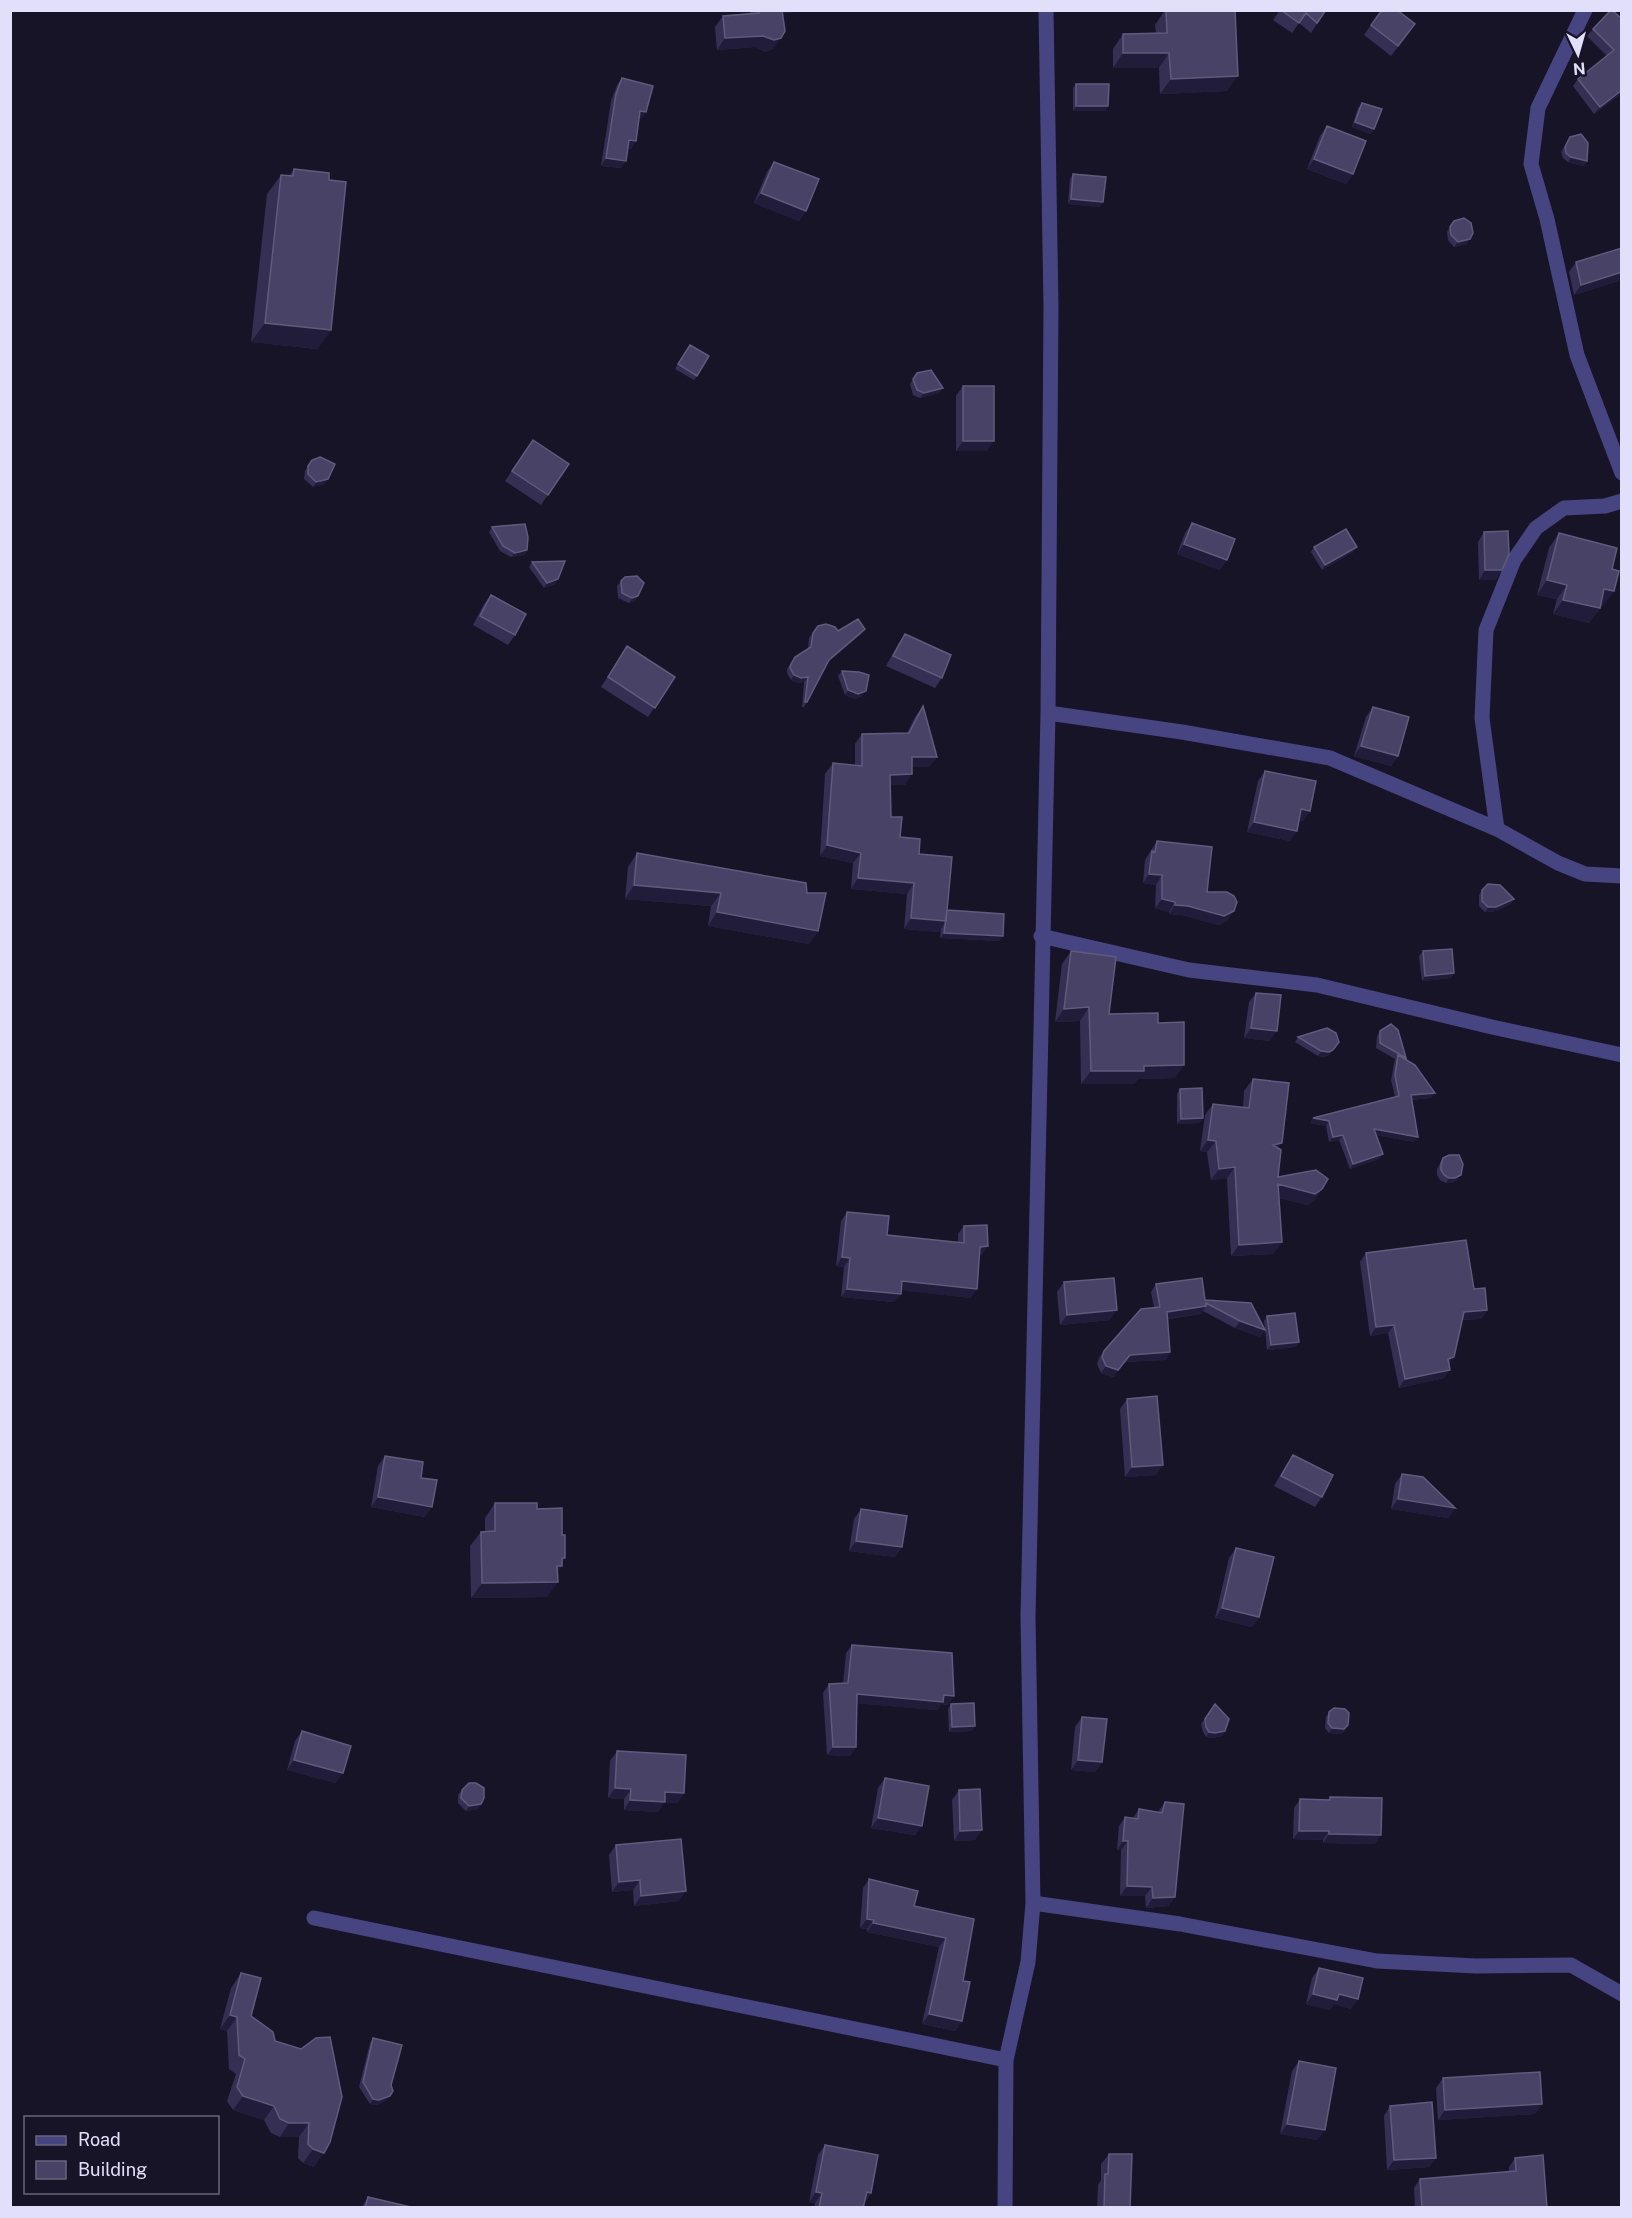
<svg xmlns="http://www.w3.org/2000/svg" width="1632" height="2218" font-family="'Public Sans',sans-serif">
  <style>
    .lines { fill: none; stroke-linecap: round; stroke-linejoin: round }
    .minor { stroke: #464581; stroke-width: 15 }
    .wall { fill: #362f54 }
    .shaded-wall { fill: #221c3b }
    .building { fill: #484266; stroke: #605b7d; stroke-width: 1.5 }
  </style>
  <rect width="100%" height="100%" fill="#171428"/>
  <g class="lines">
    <!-- minor -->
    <path class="minor" d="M1585,10L1538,108L1531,164L1547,219L1577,355L1622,473
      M1048,713L1182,732L1330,758L1497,829L1558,863L1585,874L1622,876
      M1497,829L1482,718L1486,630L1514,560L1536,528L1564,508L1605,506L1622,501
      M1041,936L1189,970L1317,985L1492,1027L1622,1055
      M1033,1903L1180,1924L1377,1961L1476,1966L1571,1965L1622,1994
      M314,1918L1006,2060
      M1005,2208L1006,2060L1028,1962L1033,1903L1028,1617L1048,713L1051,306L1046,10"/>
  </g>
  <!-- wall -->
  <path class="wall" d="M750,10H817L782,13L773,49L765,52L755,47L717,50L715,27L723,16L750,13Z
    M1165,10L1227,91L1160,94L1159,68H1113V49L1123,34L1156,33L1155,25Z
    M1280,10H1326L1311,33L1299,23L1292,33L1273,20Z
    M1622,19V93L1594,114L1573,86L1578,79L1607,56L1587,36L1593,29Z
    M1415,24L1391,56L1364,35L1371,25Z
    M622,78L641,119H639L636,141L631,149L628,148L621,168L601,166L611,101L617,85Z
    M1076,84L1108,106L1105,111H1073V88Z
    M1362,103L1371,134L1352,127L1358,108Z
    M1327,126L1353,174L1346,184L1307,169L1320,136Z
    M1570,137L1587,161L1584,166L1568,162L1563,158L1561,152Z
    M774,162L806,211L799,221L754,203L767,172Z
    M294,169L329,180L331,330L317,349L251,342L267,194L281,175L289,176Z
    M1073,174L1100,207L1068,204L1070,179Z
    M1454,221L1467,244L1454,247L1448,240L1447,232Z
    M1622,248V280L1574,295L1569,272L1576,262Z
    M686,350L697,376L694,380L675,369Z
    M917,373L943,388L939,393L920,398L913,395L910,384Z
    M963,386L987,451H956V396Z
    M533,440L569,464L541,505L505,481Z
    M312,460L328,479L324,484L313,487L304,479L305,471Z
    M1192,523L1220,570L1177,554L1185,533Z
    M492,527L527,550L524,555L511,557L500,551L489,532Z
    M1484,532L1502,570L1495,580H1479L1478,542Z
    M1559,533L1603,606L1600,605V608L1589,623L1553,614L1557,599L1537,595L1549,548Z
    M1314,547L1353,552L1322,570L1311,552Z
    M532,562L555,584L544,588L529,567Z
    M621,581L638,596L635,601L629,603L618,598L617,586Z
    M491,595L515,635L508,645L473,625L484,604Z
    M818,626L838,631L865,629L861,634L827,663L804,707H802L804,682L798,683L791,680L787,673V669L795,657L808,649L809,638Z
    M905,634L942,678L935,688L886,666L898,644Z
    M627,646L675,677L648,717L601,687Z
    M842,671L862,696L855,699L845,695L838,676Z
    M923,706L937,757L929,767H912L905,785H891V817L900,837L919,854L947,910L999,941L940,938L941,928L939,932L904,929L907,894L851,889L853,863L820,856L825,774L833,763L855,765V744L862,734L907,733L915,717Z
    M1373,707L1398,756L1391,766L1354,756L1366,717Z
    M1265,771L1310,811L1303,821L1299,820L1290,841L1247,832L1258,781Z
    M1157,841L1207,892L1228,920L1218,925L1182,915L1169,914V912L1155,908L1156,885L1143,883L1145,860Z
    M637,853L807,893L818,931L809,944L708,926L711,906L625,899L628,867Z
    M1482,890L1511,904L1493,912H1485L1479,906V895Z
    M1071,951L1109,1014L1158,1023L1175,1078L1138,1079L1134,1084H1081L1080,1021L1055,1022L1062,964Z
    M1423,951L1454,973L1451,978L1422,981L1419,956Z
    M1256,993L1270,1041L1244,1038L1249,1002Z
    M1380,1031L1406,1058L1405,1059L1435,1093L1431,1098L1411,1100L1414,1142L1376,1135L1383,1154L1379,1159L1350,1169L1339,1140L1329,1142L1326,1126L1310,1123L1313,1118L1395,1097L1391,1080L1395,1059L1376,1048L1377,1036Z
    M1298,1037L1339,1042L1329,1055L1325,1057L1318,1056L1295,1042Z
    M1253,1079L1278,1148V1177L1314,1201L1307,1205L1279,1198L1282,1242L1273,1254L1231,1256L1227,1178L1211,1180L1207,1152L1200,1151L1205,1115L1213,1104L1243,1107L1244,1091Z
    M1180,1089L1203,1118L1199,1123L1177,1124V1094Z
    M1443,1158L1457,1180L1452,1183H1446L1440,1180L1437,1175V1169Z
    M847,1212L887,1235L958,1242V1234L964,1226L982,1255H979L971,1298L901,1290V1294L894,1302L841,1297L844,1267L836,1266L841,1221Z
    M1366,1253L1474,1289L1487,1310L1481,1319L1462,1320L1449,1365L1444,1378L1399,1388L1388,1333L1370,1336L1360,1262Z
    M1064,1282L1110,1320L1060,1325L1057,1292Z
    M1156,1284L1205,1300L1265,1329L1264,1321L1267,1316L1299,1342L1295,1347L1267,1350L1265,1330L1260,1337L1235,1328L1203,1311L1201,1314L1168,1319L1170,1352L1165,1360L1125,1362L1113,1377L1101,1373L1097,1364L1099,1358L1104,1351L1154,1307L1151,1292Z
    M1127,1399L1156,1475L1125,1477L1120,1409Z
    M1293,1455L1322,1497L1315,1507L1274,1486L1286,1465Z
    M385,1456L421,1478L425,1517L371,1507L378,1466Z
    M1402,1474L1455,1508L1448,1518L1391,1509L1395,1484Z
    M495,1503L537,1509L562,1535L565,1558L562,1563V1566L557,1572L547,1597L471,1598L470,1546L481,1532H485V1518Z
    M861,1509L902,1547L895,1557L849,1551L854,1519Z
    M1236,1548L1259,1617L1252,1627L1215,1618L1229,1558Z
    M852,1645L948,1705L941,1704L937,1710L857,1703L856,1747L850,1756L827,1755L823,1693L829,1684H843L846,1653Z
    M951,1704L972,1731L949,1732L948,1709Z
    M1215,1704L1225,1731L1222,1736L1212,1738L1206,1737L1203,1732L1201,1724Z
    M1329,1712L1345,1730L1341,1734L1329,1733L1325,1728L1326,1717Z
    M1082,1717L1102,1762L1095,1772L1071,1770L1075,1727Z
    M302,1731L336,1783L287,1770L295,1741Z
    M617,1751L684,1793L677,1803L664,1802L658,1812L624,1810V1799L608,1798L610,1761Z
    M885,1778L922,1826L915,1835L871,1828L878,1788Z
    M462,1790L481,1804L478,1809L466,1811L458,1803V1795Z
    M959,1790L975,1840L954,1841L952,1800Z
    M1330,1797L1375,1844L1323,1843V1840L1293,1839L1294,1808L1300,1799L1328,1800Z
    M1165,1802L1175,1897L1168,1906L1146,1908L1145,1896H1120L1121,1850H1117L1119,1826L1125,1817L1133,1818L1139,1809L1158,1812Z
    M616,1845L679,1901L634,1906L633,1890L612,1892L609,1855Z
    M869,1879L914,1906L974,1919L963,1981L962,2021L955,2031L922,2024L939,1947L867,1932V1929L860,1928L863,1888Z
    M1319,1968L1351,2009L1334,2004L1330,2010L1306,2004L1312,1978Z
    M241,1973L251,2016L275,2041L301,2049L316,2038L314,2167L303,2163L298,2158L299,2137H280L271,2133L264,2120L233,2110L227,2101L236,2074L229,2069L227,2031L220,2029L231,1988Z
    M373,2038L386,2101L376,2105L370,2104L359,2087L370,2043Z
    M1299,2061L1318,2140L1280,2134L1292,2071Z
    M1443,2078L1542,2104L1535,2114L1438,2120L1436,2088Z
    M1390,2106L1436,2158L1429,2167L1387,2170L1384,2116Z
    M825,2145L871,2193L865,2202L863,2208H814L815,2203L809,2202L818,2155Z
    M1109,2154L1130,2208H1097L1098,2185L1101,2180V2164Z
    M1515,2158L1547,2208H1415L1414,2188L1420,2179L1509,2172V2167Z
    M368,2197L415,2208H361Z"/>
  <!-- shaded-wall -->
  <path class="shaded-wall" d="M774,10H817L772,14Z
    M763,36L781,38L773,49L765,52L755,47L717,50L725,38Z
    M1123,53H1169L1159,68H1113Z
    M1238,76L1227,91L1160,94L1171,79Z
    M1622,90V93L1594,114L1600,107Z
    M1076,106H1108L1105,111H1073Z
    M640,111L646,112L641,119L635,118Z
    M1355,122L1374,129L1371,134L1352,127Z
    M629,140L636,141L631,149L624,148Z
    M1571,157L1587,161L1584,166L1568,162Z
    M606,158L626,161L621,168L601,166Z
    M1314,159L1353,174L1346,184L1307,169Z
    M761,193L806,211L799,221L754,203Z
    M1071,199L1103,202L1100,207L1068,204Z
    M1470,239L1467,244L1454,247L1458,242Z
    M1622,272V280L1574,295L1581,285Z
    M265,323L331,330L317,349L251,342Z
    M943,388L939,393L920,398L924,393Z
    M963,441H994L987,451H956Z
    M328,479L324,484L313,487L316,482Z
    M1184,544L1227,560L1220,570L1177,554Z
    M1357,547L1353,552L1322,570L1325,565Z
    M527,550L524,555L511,557L515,553Z
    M1485,570H1502L1495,580H1479Z
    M558,579L555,584L544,588L547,583Z
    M1547,580L1567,585L1557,599L1537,595Z
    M1604,589L1614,591L1603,606L1594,603Z
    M638,596L635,601L629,603L632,598Z
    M1563,600L1600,608L1589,623L1553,614Z
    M865,629L861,634L825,665L829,660Z
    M794,675L808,677L804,682L798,683L791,680Z
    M848,690L866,691L862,696L855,699L845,695Z
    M1361,746L1398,756L1391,766L1354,756Z
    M912,757H937L929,767H905Z
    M912,774L905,785L883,786L890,775Z
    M1301,809L1310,811L1303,821L1294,819Z
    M1254,822L1297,831L1290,841L1247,832Z
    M827,845L861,853L853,863L820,856Z
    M1149,874L1162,875L1156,885L1143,883Z
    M858,878L914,883L907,894L851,889Z
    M634,885L721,893L711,906L625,899Z
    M1162,899L1175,902L1169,912L1155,908Z
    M1514,899L1511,904L1493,912H1485L1488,907Z
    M1175,905L1234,911L1228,920L1218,925L1182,915L1169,914Z
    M717,912L818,931L809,944L708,926Z
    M911,918L946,921L939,932L904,929Z
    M944,933L1003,936L999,941L940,938Z
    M1454,973L1451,978L1422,981L1425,976Z
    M1089,1007L1080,1021L1055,1022L1064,1009Z
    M1251,1028L1277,1031L1270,1041L1244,1038Z
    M1333,1050L1329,1055L1325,1057L1318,1056L1321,1051Z
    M1184,1065L1175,1078L1138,1079L1134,1084H1081L1091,1071L1144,1066Z
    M1435,1093L1431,1098L1407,1100L1411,1095Z
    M1203,1118L1199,1123L1177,1124L1181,1119Z
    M1313,1118L1329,1121L1326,1126L1310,1123Z
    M1374,1129L1418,1137L1414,1142L1370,1134Z
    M1343,1135L1339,1140L1329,1142L1333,1137Z
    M1208,1140L1216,1141L1207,1152L1200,1151Z
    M1282,1143L1274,1154L1273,1145Z
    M1383,1154L1379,1159L1350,1169L1353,1164Z
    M1235,1167L1227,1178L1211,1180L1219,1169Z
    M1461,1175L1457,1180L1452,1183H1446L1449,1178Z
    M1278,1184L1322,1189L1314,1201L1307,1205L1270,1196Z
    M1282,1242L1273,1254L1231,1256L1239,1245Z
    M988,1246L982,1255H974L980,1247Z
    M842,1257L850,1258L844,1267L836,1266Z
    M902,1281L977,1289L971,1298L896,1290Z
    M847,1289L901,1294L894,1302L841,1297Z
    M1206,1306L1201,1314L1162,1319L1167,1312Z
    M1117,1310L1110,1320L1060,1325L1067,1315Z
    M1487,1310L1481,1319L1458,1320L1464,1312Z
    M1240,1321L1265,1330L1260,1337L1235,1328Z
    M1394,1325L1388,1333L1370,1336L1376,1327Z
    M1299,1342L1295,1347L1267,1350L1271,1345Z
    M1170,1352L1165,1360L1125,1362L1113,1377L1101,1373L1106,1366L1130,1355Z
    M1454,1357L1448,1366V1359Z
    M1450,1370L1444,1378L1399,1388L1405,1379Z
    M1163,1465L1156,1475L1125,1477L1132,1467Z
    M378,1497L432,1507L425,1517L371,1507Z
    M1398,1499L1455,1508L1448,1518L1391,1509Z
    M856,1541L902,1547L895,1557L849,1551Z
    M562,1558H565L560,1566H562L552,1581H547Z
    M558,1582L547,1597L471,1598L482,1583Z
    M1222,1608L1259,1617L1252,1627L1215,1618Z
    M857,1694L944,1695L954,1696L948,1705L941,1704L937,1710L851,1703Z
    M1348,1725L1341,1734L1329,1733L1332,1728Z
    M975,1726L972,1731L949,1732L952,1727Z
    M1225,1731L1222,1736L1212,1738L1206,1737L1209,1732Z
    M833,1747H856L850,1756L827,1755Z
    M294,1760L343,1773L336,1783L287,1770Z
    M1078,1760L1102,1762L1095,1772L1071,1770Z
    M615,1788L631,1789L624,1799L608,1798Z
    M665,1792L684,1793L677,1803L664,1802L658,1812L624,1810L630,1800Z
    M481,1804L478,1809L466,1811L469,1806Z
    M878,1818L922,1826L915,1835L871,1828Z
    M982,1830L975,1840L954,1841L960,1831Z
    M1299,1831H1329L1323,1840L1293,1839Z
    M1329,1834L1381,1835L1375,1844L1323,1843Z
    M1123,1841H1128L1121,1850H1117Z
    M640,1880L633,1890L612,1892L619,1882Z
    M1127,1886L1152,1887L1145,1896H1120Z
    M686,1891L679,1901L634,1906L641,1896Z
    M1175,1897L1168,1906L1146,1908L1153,1898Z
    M867,1919L874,1920L867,1929L860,1928Z
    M873,1923L946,1938L939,1947L867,1932Z
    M1313,1994H1339L1358,1999L1351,2009L1334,2004L1330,2010L1306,2004Z
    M929,2014L962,2021L955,2031L922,2024Z
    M230,2015L237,2017L227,2031L220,2029Z
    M243,2096L274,2106L264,2120L233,2110Z
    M390,2096L386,2101L376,2105L370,2104L373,2099Z
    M1542,2104L1535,2114L1438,2120L1445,2110Z
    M289,2123H309L299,2137H280Z
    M1287,2124L1325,2130L1318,2140L1280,2134Z
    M313,2149L324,2153L314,2167L303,2163Z
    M1436,2158L1429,2167L1387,2170L1394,2160Z
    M816,2192L822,2193L815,2203L809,2202Z
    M867,2192L871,2193L864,2203Z"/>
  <!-- building -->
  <path class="building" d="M759,10H782L785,31L781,38L774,40L763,36L725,38L723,16L759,13Z
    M1166,10H1235L1238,76L1171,79L1169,53H1123V34L1167,33Z
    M1281,10H1326L1317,23L1306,13L1299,23Z
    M1382,10H1397L1415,24L1398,46L1371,25Z
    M1611,10H1612L1622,19V90L1600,107L1578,79L1614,50L1593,29Z
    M622,78L653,86L646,112L640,111L636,141L629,140L626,161L606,158L616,94Z
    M1076,84H1109L1108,106H1076Z
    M1362,103L1382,109L1374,129L1355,122Z
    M1327,126L1366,141L1353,174L1314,159Z
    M1581,134L1588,143L1587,161L1571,157L1566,153L1565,147L1570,137Z
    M774,162L819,179L806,211L761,193Z
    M294,169L329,173V180L346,182L331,330L265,323L281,175L293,176Z
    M1073,174L1106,177L1103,202L1071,199Z
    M1464,218L1471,223L1473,233L1470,239L1458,242L1451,235L1450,227L1454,221Z
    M1622,248V272L1581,285L1576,262Z
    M690,345L709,356L697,376L678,364Z
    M931,370L943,388L924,393L917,390L913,379L917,373Z
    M963,386H994V441H963Z
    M533,440L569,464L548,495L512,471Z
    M320,457L335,464L328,479L316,482L308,474V466L312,460Z
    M1192,523L1235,539L1227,560L1184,544Z
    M525,524L528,537L527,550L515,553L503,546L492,527Z
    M1346,529L1357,547L1325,565L1314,547Z
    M1508,531L1509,554L1502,570H1485L1484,532Z
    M1559,533L1617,548L1612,569L1619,571L1614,591L1604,589L1600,608L1563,600L1567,585L1547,580Z
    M565,561L558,579L547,583L532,562Z
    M637,576L644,583L638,596L632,598L622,593L621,581L625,577Z
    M491,595L526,614L515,635L480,616Z
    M858,619L865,629L829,660L807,702H805L808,677L801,678L794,675L790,668L791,664L795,657L811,647L813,633L818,626L826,624L835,627L838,631Z
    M905,634L951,655L942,678L893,656Z
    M627,646L675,677L655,708L608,677Z
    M842,671L859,672L869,675L866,691L858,694L848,690Z
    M923,706L937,757H912V774L890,775L891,817H902L900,837L920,839L919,854L952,857L946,921L911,918L914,883L858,878L861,853L827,845L833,763L862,766V734L909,733Z
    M1373,707L1409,717L1398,756L1361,746Z
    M1265,771L1316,781L1310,811L1301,809L1297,831L1254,822Z
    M1157,841L1212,847L1207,892H1227L1234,896L1237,902L1234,911L1224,916L1188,906L1175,905V902L1162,899V875L1149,874L1152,851L1155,852Z
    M637,853L806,883L807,893H826L818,931L717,912L721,893L634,885Z
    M1488,884L1500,885L1514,899L1496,907H1488L1482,901V890Z
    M947,910L1004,914L1003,936L944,933Z
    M1452,949L1454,973L1425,976L1423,951Z
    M1071,951L1116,957L1109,1014L1158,1013V1023L1184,1022V1065L1144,1066V1071H1091L1089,1007L1064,1009Z
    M1256,993L1281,995L1277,1031L1251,1028Z
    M1391,1024L1398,1030L1406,1058L1380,1043V1031Z
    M1327,1028L1336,1033L1339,1042L1333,1050L1329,1052L1321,1051L1298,1037Z
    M1398,1055L1415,1065L1435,1093L1411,1095L1418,1137L1374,1129L1383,1154L1353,1164L1343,1135L1333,1137L1329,1121L1313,1118L1399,1096L1395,1075Z
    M1253,1079L1289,1083L1282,1143L1273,1145L1281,1150L1278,1177L1316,1170L1328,1179L1322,1189L1315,1194L1278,1184L1282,1242L1239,1245L1235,1167L1219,1169L1216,1141L1208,1140L1213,1104L1249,1108Z
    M1202,1088L1203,1118L1181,1119L1180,1089Z
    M1449,1155H1459L1463,1164L1461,1175L1455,1178H1449L1444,1175L1441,1170V1164L1443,1158Z
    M847,1212L889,1216L887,1235L964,1243V1226L987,1225L988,1246L980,1247L977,1289L902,1281L901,1294L847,1289L850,1258L842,1257Z
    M1466,1240L1474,1289L1485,1288L1487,1310L1464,1312L1454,1357L1448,1359L1450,1370L1405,1379L1394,1325L1376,1327L1366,1253Z
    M1114,1278L1117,1310L1067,1315L1064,1282Z
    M1202,1278L1205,1300L1251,1303L1265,1330L1240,1321L1206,1303V1306L1167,1312L1170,1352L1130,1355L1118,1370L1106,1366L1102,1357L1104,1351L1141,1309L1160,1307L1156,1284Z
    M1295,1313L1299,1342L1271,1345L1267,1316Z
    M1157,1396L1163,1465L1132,1467L1127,1399Z
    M1293,1455L1333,1475L1322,1497L1281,1476Z
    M385,1456L423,1462L421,1478L437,1480L432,1507L378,1497Z
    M1402,1474L1423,1477L1455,1508L1398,1499Z
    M495,1503H537V1509L562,1508V1535H565V1558H562V1566H557L558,1582L482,1583L481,1532L495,1531Z
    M861,1509L907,1516L902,1547L856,1541Z
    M1236,1548L1274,1557L1259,1617L1222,1608Z
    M852,1645L952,1653L954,1696L944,1695L943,1702L857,1694L856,1747H833L829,1684L848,1683Z
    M974,1703L975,1726L952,1727L951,1704Z
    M1215,1704L1229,1719L1225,1731L1215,1733L1209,1732L1206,1727L1205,1719Z
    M1334,1708L1345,1709L1349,1713L1348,1725L1344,1729L1332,1728L1328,1723L1329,1712Z
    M1082,1717L1107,1719L1102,1762L1078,1760Z
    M302,1731L351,1746L343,1773L294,1760Z
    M617,1751L686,1755L684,1793L665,1792V1802L630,1800L631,1789L615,1788Z
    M885,1778L929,1786L922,1826L878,1818Z
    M469,1783H476L484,1788V1798L481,1804L469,1806L461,1798L462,1790Z
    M980,1789L982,1830L960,1831L959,1790Z
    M1330,1797L1382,1798L1381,1835L1329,1834V1831H1299L1300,1799L1330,1800Z
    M1165,1802L1184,1804L1175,1897L1153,1898L1152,1887L1127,1886L1128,1841H1123L1125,1817L1138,1819L1139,1809L1162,1813Z
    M681,1839L686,1891L641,1896L640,1880L619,1882L616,1845Z
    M869,1879L918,1891L914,1906L974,1919L963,1981L970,1982L962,2021L929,2014L946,1938L873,1923L874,1920L867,1919Z
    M1319,1968L1363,1978L1358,1999L1339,1994L1337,2000L1313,1994Z
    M241,1973L261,1978L251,2016L273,2032L275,2041L301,2049L316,2038L330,2037L342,2097L330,2142L324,2153L313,2149L308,2144L309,2123H289L280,2119L274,2106L243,2096L237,2087L245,2059L239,2055L237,2017L230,2015Z
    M373,2038L402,2045L391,2085L393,2091L390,2096L379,2100L373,2099L363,2082Z
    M1299,2061L1336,2068L1325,2130L1287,2124Z
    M1540,2072L1542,2104L1445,2110L1443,2078Z
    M1432,2102L1436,2158L1394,2160L1390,2106Z
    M825,2145L878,2155L871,2193L867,2192L863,2208H819L822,2193L816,2192Z
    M1109,2154H1132L1130,2208H1104L1105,2174H1108Z
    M1543,2155L1547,2208H1422L1420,2179L1516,2171L1515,2158Z
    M368,2197L415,2208H365Z"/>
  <!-- border -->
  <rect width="1632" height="2218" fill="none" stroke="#e2dffb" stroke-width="24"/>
  <!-- legend -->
  <rect x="24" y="2116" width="195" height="78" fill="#171428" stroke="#68657c" stroke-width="1.5"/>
  <rect x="36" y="2136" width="30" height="9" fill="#464581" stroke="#68657c" stroke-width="1.5"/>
  <text x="78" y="2146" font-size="18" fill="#e2dffb">Road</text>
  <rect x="36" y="2161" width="30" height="18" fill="#484266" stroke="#68657c" stroke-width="1.5"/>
  <text x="78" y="2176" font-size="18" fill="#e2dffb">Building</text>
  <!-- north arrow -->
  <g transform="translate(1578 54) rotate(175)" stroke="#171428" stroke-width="4.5" paint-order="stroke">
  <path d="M0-4.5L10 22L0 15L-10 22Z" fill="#e2dffb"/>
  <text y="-9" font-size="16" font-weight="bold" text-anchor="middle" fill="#e2dffb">N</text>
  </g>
</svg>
